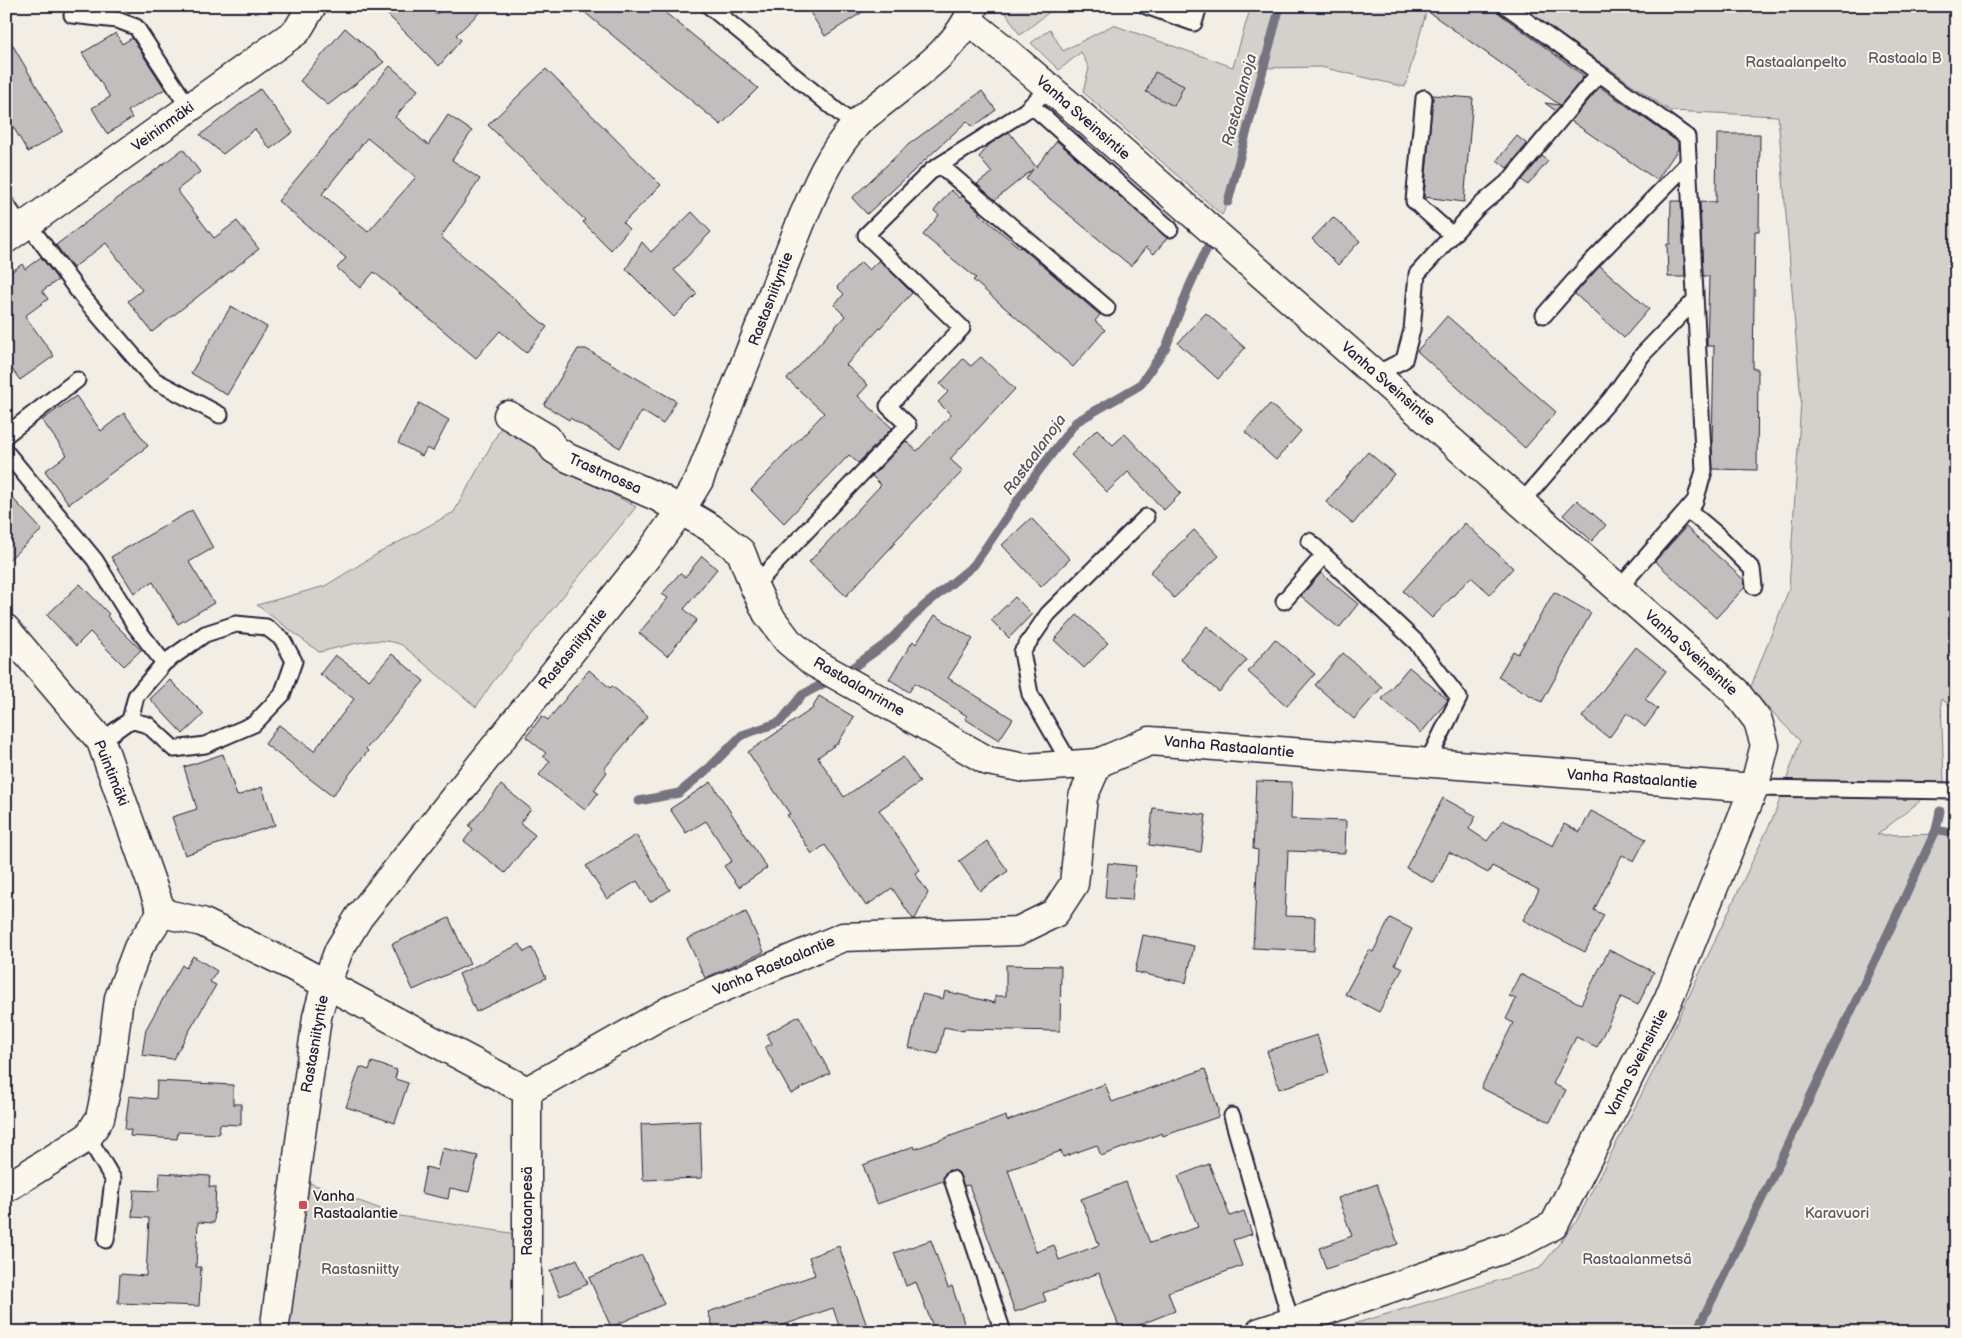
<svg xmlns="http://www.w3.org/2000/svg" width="1962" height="1338" font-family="'Balsamiq Sans',sans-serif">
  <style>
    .green { fill: #d4d1cc; stroke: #7b7a84 }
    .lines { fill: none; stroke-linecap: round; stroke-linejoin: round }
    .stream { stroke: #76747f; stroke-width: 9 }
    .building { fill: #c2bebe; stroke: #22223b; fill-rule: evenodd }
    .service-casing { stroke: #22223b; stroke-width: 19 }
    .minor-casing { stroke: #22223b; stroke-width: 31 }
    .tertiary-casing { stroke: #22223b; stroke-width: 31 }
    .service { stroke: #fbf7ec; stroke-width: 15 }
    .minor { stroke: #fbf7ec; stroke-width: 28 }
    .tertiary { stroke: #fbf7ec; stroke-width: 28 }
    .poi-dot { fill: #d1495b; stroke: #fbf7ec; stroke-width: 2 }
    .labels { text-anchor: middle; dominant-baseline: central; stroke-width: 4; stroke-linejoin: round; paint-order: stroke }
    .park-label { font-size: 15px; fill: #575766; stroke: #fbf7ec }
    .street-label { font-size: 15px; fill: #22223b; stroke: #fbf7ec }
    .poi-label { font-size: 15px; fill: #22223b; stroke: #fbf7ec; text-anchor: start }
    .water-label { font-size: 16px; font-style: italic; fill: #535263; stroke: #fbf7ec }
  </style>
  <rect width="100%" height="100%" fill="#f2eee5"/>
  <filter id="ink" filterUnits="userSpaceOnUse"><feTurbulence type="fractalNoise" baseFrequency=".02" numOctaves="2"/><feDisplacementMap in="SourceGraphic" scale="10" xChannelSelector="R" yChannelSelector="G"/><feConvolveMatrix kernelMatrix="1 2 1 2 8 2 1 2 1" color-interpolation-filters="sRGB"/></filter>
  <g filter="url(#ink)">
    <!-- green -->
    <path class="green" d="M1005,6H1057L1020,35L1004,10Z
      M1251,6H1428L1405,87L1321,67L1264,68L1228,202L1222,215L1083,92L1089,68L1081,52L1059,70L1031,43L1050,29L1063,51L1113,25L1233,67Z
      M1520,6H1956V709L1941,699L1944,782L1877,835L1956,834V1332H1327L1540,1268L1576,1222L1656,1066L1775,813L1800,741L1750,689L1789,589L1801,401L1778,116L1670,111Z
      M508,415L614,495L636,507L492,683L476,707L402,645C377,634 344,647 319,652L257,605L325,586L377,554L454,512Z
      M307,1182L400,1216L517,1234V1332H287Z"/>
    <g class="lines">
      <!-- stream -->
      <path class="stream" d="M1228,202L1280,6
        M852,668L887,643L924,606L974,565L1028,485L1076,422L1140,385L1166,347L1189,287L1210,242
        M639,801L679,793L709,768L742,735L780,722L802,695L830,680
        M1936,830L1956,834
        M1696,1332L1770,1182L1891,927L1936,830L1940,811"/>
    </g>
    <!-- building -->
    <path class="building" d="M379,6H427L436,15L445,6H486L456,35L461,40L439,66Z
      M577,6H657L758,88L721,125Z
      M806,6H872L825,36Z
      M1420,6H1497L1500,14L1584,76L1556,111L1545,103L1560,105Z
      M345,28L384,62L328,105L300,81Z
      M116,33L122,44L132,38L165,89L128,111L132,118L107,134L92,108L110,97L82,53Z
      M6,34L63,131L28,152L6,115Z
      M390,66L418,90L395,117L428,145L448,115L472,131L452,160L480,179L441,237L547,327L526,353L500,331L476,358L374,272L360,288L337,268L346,258L278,201ZM367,138L416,177L368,232L322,194Z
      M546,69L661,185L623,223L629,229L611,250L583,222L585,220L488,125Z
      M1155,72L1184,86L1174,106L1146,92Z
      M1600,87L1678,142V149L1657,180L1571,121Z
      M260,89L293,132L270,149L255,129L223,154L200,135Z
      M982,91L996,110L973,127L967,121L867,214L852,198L909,144Z
      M1433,95L1473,98L1464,202L1424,197Z
      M1009,132L1036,167L1057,141L1167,238L1154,254L1146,247L1131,266L1026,179L1033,169L995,200L977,184L992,173L979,157L990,144Z
      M1717,134H1760L1759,231H1755L1753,369H1758L1757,470L1713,469L1712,445L1714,346H1707L1709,276H1703L1700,201L1716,202Z
      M1517,136L1527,144L1507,168L1497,160Z
      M183,149L200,172L177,190L214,238L237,221L259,249L152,332L128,301L142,290L106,243L73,268L56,245Z
      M1542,156L1548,161L1528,185L1522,180Z
      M951,190L960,198L962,196L980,212L978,213L1020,248L1021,247L1100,315L1095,321L1105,330L1073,367L973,280L976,278L923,235L939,215L934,211Z
      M1671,201H1681L1685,277H1668L1667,244H1670Z
      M692,212L711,232L674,270L697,294L674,317L626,269L642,242L651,252Z
      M1333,217L1360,241L1338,265L1312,239Z
      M41,257L58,280L42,291L48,299L25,316L54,356L20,380L6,361V276L22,264L25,269Z
      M879,260L912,293L846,365L868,385L858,396L892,428L858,463L849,455L784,523L751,490L824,413L787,379L845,316L834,305L844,294L837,287L861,262L869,270Z
      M1600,266L1649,309L1624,338L1575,294Z
      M231,306L267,327L227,395L191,373Z
      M1206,313L1245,348L1218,379L1178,343Z
      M1447,316L1556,412L1525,448L1417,351Z
      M578,349H586L676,401L663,424L642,411L620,448L570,418L569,420L544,405Z
      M981,357L1015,389L950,459L963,471L894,542L895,543L846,596L809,562L881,485L872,476L906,441L917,451L951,415L938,402L948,392L940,384L963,359L971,366Z
      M76,396L101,431L124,413L148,446L69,504L45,471L67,455L42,420Z
      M419,403L449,420L433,451L427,448L422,456L398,443Z
      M1270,404L1301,431L1276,460L1245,432Z
      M1097,429L1113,445L1125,434L1181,493L1164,510L1128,472L1107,492L1071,455Z
      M1368,452L1394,474L1353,524L1326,502Z
      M6,491L42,530L6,562Z
      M1577,500L1606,525L1592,541L1563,515Z
      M192,510L213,548L189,562L214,603L178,624L153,582L134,593L111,557Z
      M1031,518L1070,559L1041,587L1002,545Z
      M1465,523L1513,568L1490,594L1471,577L1432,618L1403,591Z
      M1686,527L1744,580L1745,587L1716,618L1655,561Z
      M1194,530L1219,556L1174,598L1150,572Z
      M702,556L717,569L684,609L697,620L667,656L639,633L668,598L662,594L680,573L685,577Z
      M1321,573L1358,604L1339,628L1301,596Z
      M80,584L109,614L107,616L141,650L124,666L90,632L76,646L47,615Z
      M1554,592L1591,613L1542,702L1498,677L1513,651L1518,654Z
      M1015,597L1032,614L1009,638L991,620Z
      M935,615L973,639L948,678L1013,719L999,740L965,719L967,716L915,683L909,692L889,679L913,641L916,644Z
      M1077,615L1108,643L1084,668L1054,640Z
      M1207,626L1247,660L1219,692L1180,659Z
      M1275,639L1315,674L1287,706L1248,672Z
      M1636,647L1666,671L1645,699L1658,709L1645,727L1627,713L1609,738L1582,717Z
      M1343,653L1382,687L1354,719L1315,685Z
      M392,654L424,681L366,749L368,751L332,796L265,744L279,725L314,751L354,699L320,674L335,655L369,680Z
      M1409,667L1448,700L1421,733L1382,699Z
      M589,670L610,688L612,686L648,716L604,769L607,772L594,790L598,793L585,810L539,775L550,761L543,756L546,753L526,737L542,716L548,720Z
      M170,680L204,714L183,734L150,699Z
      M819,696L854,717L838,743L818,757L844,797L903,757L920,782L879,810L920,870L915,873L928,893L915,919H913L892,888L866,906L825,845L812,854L787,815L790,814L748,752L812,709Z
      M223,754L237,796L262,787L275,825L185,855L172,817L197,809L184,767Z
      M1256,781L1292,782L1291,819L1346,821L1345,853L1288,851L1285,916L1315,917L1314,951L1253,948L1258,850L1253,849Z
      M711,782L767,868L739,887L724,866L732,861L706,821L686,833L670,809Z
      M501,785L531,809L520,823L535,835L505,873L464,841L473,829L469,826Z
      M1443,798L1476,816L1469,829L1487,841L1503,820L1553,846L1564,824L1580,832L1591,811L1646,839L1634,861L1622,855L1594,910L1604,915L1585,952L1523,920L1539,890L1492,866L1488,873L1449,852L1434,883L1406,868Z
      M1153,808L1206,815L1201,852L1149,845Z
      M636,835L670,890L650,902L637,881L607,899L586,866Z
      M987,841L1008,871L980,891L959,861Z
      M1108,863L1136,866L1132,900L1105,898Z
      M746,912L764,952L705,978L687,939Z
      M449,918L470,964L413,990L392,944Z
      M1390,918L1412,929L1395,964L1403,968L1379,1012L1345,994L1369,950L1373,952Z
      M1143,935L1194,946L1186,983L1135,972Z
      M520,944L524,952L532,948L546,978L476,1012L459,974Z
      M1609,950L1654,972L1638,1005L1621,997L1597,1047L1576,1037L1553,1084L1566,1090L1550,1122L1481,1088L1513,1023L1506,1019L1516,999L1509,996L1520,974L1581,1004Z
      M193,956L217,971L210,982L216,985L173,1059L142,1055L146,1029L182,965L186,968Z
      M1006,965L1061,966L1060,1031L964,1029V1031L944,1027L938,1054L909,1048L922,994L943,999L945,991L995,1003V996H1006Z
      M799,1016L830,1073L791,1094L765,1047L772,1044L767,1034Z
      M1317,1035L1329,1073L1279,1089L1267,1051Z
      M372,1062L397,1070L395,1079L408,1083L395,1123L346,1107L360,1067L369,1070Z
      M1205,1069L1218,1108V1117L1163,1136L1162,1133L1101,1156L1097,1145L1063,1157L1061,1151L1008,1170L1036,1252L1054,1245L1059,1260L1099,1245L1081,1199L1126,1182L1150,1243L1198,1227L1178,1176L1209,1164L1230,1216L1244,1211L1252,1234L1233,1240L1242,1266L1168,1292L1175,1311L1121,1332L1099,1273L1043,1293L1046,1301L1015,1312L969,1185L964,1186L958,1172L949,1170L945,1173L943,1181L877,1204L863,1165L914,1146L915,1149L1006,1116L1007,1121L1105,1084L1112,1102Z
      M157,1081L233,1085V1104H241V1125L220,1124L219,1134L178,1132L177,1139L130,1136L131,1130L125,1129L129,1096L156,1099Z
      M700,1121L702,1178L643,1180L641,1124Z
      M442,1148L478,1156L469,1192L450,1188L448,1199L421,1193L426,1167L437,1170Z
      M160,1173L210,1176L209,1187H216L214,1223L198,1222L196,1267H201L199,1306L118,1303L120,1274L146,1276L149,1218L132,1217L134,1190L159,1191Z
      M1377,1184L1398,1244L1326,1269L1319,1248L1352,1236L1338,1198Z
      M931,1240L948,1288L952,1286L967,1332H935L916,1282L906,1286L894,1253Z
      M839,1246L869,1332H841L833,1308L763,1332H715L708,1312L815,1275L809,1257Z
      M642,1255L664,1304L611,1327L589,1278Z
      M577,1259L588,1284L560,1296L550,1271Z"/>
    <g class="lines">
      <!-- service casing -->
      <g class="service-casing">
        <path id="service" d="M709,6L854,125
          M1146,6L1194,23L1199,6
          M1506,6L1687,137L1704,471L1695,501L1619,588
          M72,15L117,20L136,27L189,108
          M1424,98L1414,201L1452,235
          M1031,105L1170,229
          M940,165L1107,308
          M6,204L22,228
          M28,224L81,295L154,380L220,415
          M1544,315L1588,265L1689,162
          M1376,374L1404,360L1412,330L1417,274L1477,208L1509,181L1599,73
          M6,435L77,380
          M6,452L95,560L136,627L164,663L136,696L130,720
          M1522,502L1610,400L1643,354L1695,300
          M1688,510L1720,537L1752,569L1754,586
          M1309,541L1416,642L1459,698L1427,763
          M754,586L908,425L888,406L962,328L866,235L932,170L1025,111L1049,88
          M1284,601L1324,555
          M101,741L130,720L148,725L174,749L205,745L254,724L282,695L294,661L282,639L266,627L236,624L205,634L164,663
          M1071,765L1030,694L1022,652L1048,614L1146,517
          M1754,788L1956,791
          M1232,1116L1291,1322
          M88,1137L113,1179L106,1240
          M952,1179L1003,1332"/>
      </g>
      <!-- minor casing -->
      <g class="minor-casing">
        <path id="minor" d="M969,21L1000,46L1074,109L1735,691L1758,721L1765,745L1754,788L1668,1000L1554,1225L1518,1244L1307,1317L1260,1332
          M6,239L297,31L312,6
          M508,415L547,438L554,449L568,458L658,497L711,528L741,552L754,586L767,613L788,641L813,662L988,761L1025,768L1098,763
          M6,629L101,741L162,913
          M6,1188L88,1137L100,1118L109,1076L119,998L138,948L162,913L202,922L292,966L527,1091L672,1009L843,937L1018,931L1055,913L1074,884L1083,797L1098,763L1150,741L1754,788
          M527,1332V1091"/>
      </g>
      <!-- tertiary casing -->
      <g class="tertiary-casing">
        <path id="tertiary" d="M274,1332L317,1017L326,984L339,950L359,917L649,554L681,510L699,480L803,217C817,185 830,153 854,127C859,120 867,115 874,109C911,78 956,52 974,6"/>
      </g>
      <!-- service -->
      <use href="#service" class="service"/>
      <!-- minor -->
      <use href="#minor" class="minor"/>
      <!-- tertiary -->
      <use href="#tertiary" class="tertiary"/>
    </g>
  </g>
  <!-- markers -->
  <rect class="poi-dot" x="298" y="1200" width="10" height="10" rx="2.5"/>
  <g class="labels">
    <!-- park labels -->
    <g class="park-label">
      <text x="1905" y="58">Rastaala B</text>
      <text x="1796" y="62">Rastaalanpelto</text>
      <text x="1837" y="1213">Karavuori</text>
      <text x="1637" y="1259">Rastaalanmetsä</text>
      <text x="360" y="1269">Rastasniitty</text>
    </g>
    <!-- street labels -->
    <g class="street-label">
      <text transform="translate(1083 118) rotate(41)">Vanha Sveinsintie</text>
      <text transform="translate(163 127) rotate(-36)">Veininmäki</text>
      <text transform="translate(771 299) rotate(-69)">Rastasniityntie</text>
      <text transform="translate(1388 384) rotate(41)">Vanha Sveinsintie</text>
      <text transform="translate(605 474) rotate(24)">Trastmossa</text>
      <text transform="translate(573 649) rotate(-51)">Rastasniityntie</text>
      <text transform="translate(1691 653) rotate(42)">Vanha Sveinsintie</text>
      <text transform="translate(859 687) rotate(30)">Rastaalanrinne</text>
      <text transform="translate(1229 747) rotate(5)">Vanha Rastaalantie</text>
      <text transform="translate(111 773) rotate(68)">Puintimäki</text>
      <text transform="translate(1632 779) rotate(4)">Vanha Rastaalantie</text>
      <text transform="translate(774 966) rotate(-23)">Vanha Rastaalantie</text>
      <text transform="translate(315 1044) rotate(-80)">Rastasniityntie</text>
      <text transform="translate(1637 1063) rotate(-63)">Vanha Sveinsintie</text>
      <text transform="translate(527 1211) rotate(-90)">Rastaanpesä</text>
    </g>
    <!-- poi labels -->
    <g class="poi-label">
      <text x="313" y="1196">Vanha<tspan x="313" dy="17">Rastaalantie</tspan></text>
    </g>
    <!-- water labels -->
    <g class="water-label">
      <text transform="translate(1240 100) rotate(-75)">Rastaalanoja</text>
      <text transform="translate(1035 455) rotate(-54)">Rastaalanoja</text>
    </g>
  </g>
  <!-- margin -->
  <rect width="1962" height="1338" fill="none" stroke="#fbf7ec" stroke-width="25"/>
  <rect x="12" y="12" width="1937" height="1313" fill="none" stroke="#22223b" stroke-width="2" filter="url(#ink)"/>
</svg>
